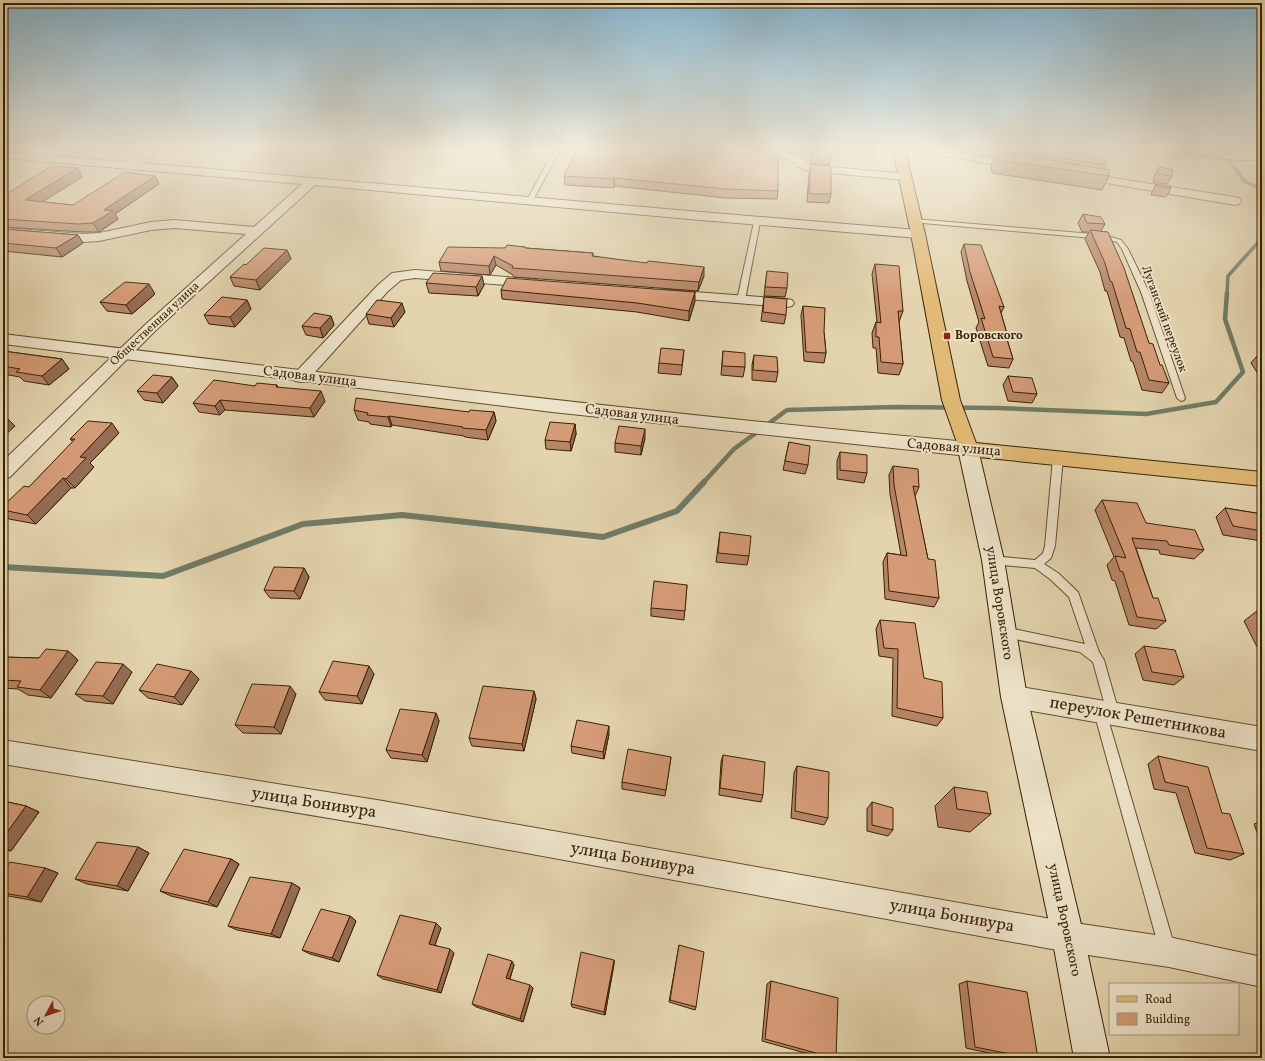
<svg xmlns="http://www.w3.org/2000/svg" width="1265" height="1061" font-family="Vollkorn,serif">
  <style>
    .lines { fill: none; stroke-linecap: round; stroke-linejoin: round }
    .stream-far2 { stroke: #717c67; stroke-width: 3.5 }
    .stream-far1 { stroke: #717c67; stroke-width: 4.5 }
    .stream { stroke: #717c67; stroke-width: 6 }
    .service-casing { stroke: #644f2c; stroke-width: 2 }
    .minor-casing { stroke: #644f2c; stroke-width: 2 }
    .tertiary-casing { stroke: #644f2c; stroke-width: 2 }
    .secondary-casing { stroke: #3a2301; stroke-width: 2 }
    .primary-casing { stroke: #3a2301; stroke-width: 2 }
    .service { fill: #ede3ca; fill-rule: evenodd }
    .minor { fill: #ede3ca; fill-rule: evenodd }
    .tertiary { fill: #ede3ca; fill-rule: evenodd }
    .secondary { fill: #ede3ca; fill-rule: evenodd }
    .primary { fill: #e2ba77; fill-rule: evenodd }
    .wall { fill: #b78567; stroke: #3a2301 }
    .shaded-wall { fill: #956c54; stroke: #3a2301 }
    .building { fill: #d59b78; stroke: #3a2301 }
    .poi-dot { fill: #8f2418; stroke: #ede3ca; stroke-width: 1.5 }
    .labels { text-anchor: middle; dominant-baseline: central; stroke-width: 4; stroke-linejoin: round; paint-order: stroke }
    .far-street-label { font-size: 12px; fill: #3a2301; stroke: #ede3ca }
    .far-poi-label { font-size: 12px; font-weight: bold; fill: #3a2301; stroke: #ede3ca; text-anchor: start }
    .street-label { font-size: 14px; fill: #3a2301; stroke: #ede3ca }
    .near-street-label { font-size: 17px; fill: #3a2301; stroke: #ede3ca }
  </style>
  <rect width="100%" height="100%" fill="#e3d4ae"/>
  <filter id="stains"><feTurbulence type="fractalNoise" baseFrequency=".005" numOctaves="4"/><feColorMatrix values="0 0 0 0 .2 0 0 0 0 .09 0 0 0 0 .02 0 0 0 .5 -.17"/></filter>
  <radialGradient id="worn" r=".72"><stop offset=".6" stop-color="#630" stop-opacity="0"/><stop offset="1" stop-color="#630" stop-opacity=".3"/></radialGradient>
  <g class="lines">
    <!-- stream-far2 -->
    <path class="stream-far2" d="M1164,150L1229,160L1244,181L1262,189
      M1227,294L1228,276L1262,238"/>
    <!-- stream-far1 -->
    <path class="stream-far1" d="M703,483L734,449L787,410L895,407L997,408L1146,414L1216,402L1243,372L1225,319L1227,293"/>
    <!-- stream -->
    <path class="stream" d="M3,567L163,576L303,524L402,515L603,537L677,511L704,482"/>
    <!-- service casing -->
    <g class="service-casing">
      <path id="service" d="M554,150H560L532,202L527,203L526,202Z
        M1196,150H1204L1234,156H1262V160H1234Z
        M914,219L1104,235L1121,240L1128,249L1149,292L1185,398L1184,400L1181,401L1177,398L1141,292L1122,249L1117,242L1104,239L912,222L911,221Z
        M757,220L760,222L745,300L741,302L737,300L754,222Z
        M1058,455L1063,458L1055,546L1051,558L1044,564L1058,573L1078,592L1099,652L1104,660L1119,713L1117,717L1113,719L1109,717L1107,713L1093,662L1080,652L1004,637L1000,635L998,632L1000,629L1004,627L1085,644L1069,597L1050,579L1035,568L993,564L989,563L988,560L989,557L993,556L1035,560L1043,553L1045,546L1053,458Z
        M1100,706L1104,708L1106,712L1175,948L1172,953L1167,956L1162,953L1159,948L1094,712L1096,708Z"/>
    </g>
    <!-- minor casing -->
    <g class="minor-casing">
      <path id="minor" d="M147,150H159L141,163L689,211L918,230L923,231L924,234L923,237L918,238L689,219L315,185L156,330L10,477L3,479V461L146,324L246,234L174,228L151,230L99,241L83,242L3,236V228L83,234L99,233L151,222L174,220L254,227L302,184L3,158V152L127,162Z
        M703,150C736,150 774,146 805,159L807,163L811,165L905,174L909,175L911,177L909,179L905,180L809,171L798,167L796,163L787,159L708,153L704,152Z
        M924,150H945L1020,163L1026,166L1020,169L929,153L925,152Z
        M1081,173L1235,197L1239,198L1241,201L1239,204L1235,205L1077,178L1075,176L1077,174Z
        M415,270L532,279L537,280L539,283L537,286L532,287L415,278L401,280L388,291L307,381L301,382L295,381L293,377L295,373L378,285L392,273Z
        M668,290L787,299L792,300L794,303L792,306L787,307L663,297L661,294L663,291Z
        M1014,686L1262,727V751L1014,708L1006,705L1002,697L1006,689Z
        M3,740L383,801L1068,922L1169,937L1262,957V987L1169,967L1068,952L383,827L3,764Z"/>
    </g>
    <!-- tertiary casing -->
    <g class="tertiary-casing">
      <path id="tertiary" d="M3,334C324,373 645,413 968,442L975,444L978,449L975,454L968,456L552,412L3,344Z"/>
    </g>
    <!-- secondary casing -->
    <g class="secondary-casing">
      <path id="secondary" d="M968,442L975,444L978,449L1004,560L1027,697L1084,937L1110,1058H1074L1052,937L1001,697L982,560L958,449L961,444Z"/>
    </g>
    <!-- primary casing -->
    <g class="primary-casing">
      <path id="primary" d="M893,150H905L925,234L960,400L976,443L1262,472V486L968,456L961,454L942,400L911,234Z"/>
    </g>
    <!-- service -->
    <use href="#service" class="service"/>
    <!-- minor -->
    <use href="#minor" class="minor"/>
    <!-- tertiary -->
    <use href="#tertiary" class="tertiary"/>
    <!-- secondary -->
    <use href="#secondary" class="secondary"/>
    <!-- primary -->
    <use href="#primary" class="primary"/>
  </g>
  <!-- wall -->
  <path class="wall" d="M577,150L778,191L777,199L725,198L615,186L614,188L565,185L564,176Z
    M771,150H803L802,153Z
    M812,150H833L829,165L810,163Z
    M991,150H1058L1106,165L1104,169L1109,176L1102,190L992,173L991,165L995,156H991Z
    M1213,150H1236L1233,154Z
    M1261,157H1262V177L1257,176L1259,162Z
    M811,164L831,194L829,203L807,202L809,173Z
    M1159,167L1172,176L1167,184L1153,182L1154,176Z
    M155,176L159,184L115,214L118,219L99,232H83L3,227V196L82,177L42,202L73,205Z
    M1156,184L1171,188L1166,197L1151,195L1152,192Z
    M1083,214L1105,224L1101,231L1149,343L1169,383L1162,393L1142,390L1133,362L1131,361L1124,338L1120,337L1107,291H1105L1100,272L1085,239L1089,232H1082L1078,223Z
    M3,229L78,235L83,243L62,257L3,251Z
    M964,244L1004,307L1001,313L1007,334L1006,336L1013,359L1009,368L988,366L976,328L979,322L967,281L961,252Z
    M525,247L526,248L593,253V256L704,276L698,291L514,277L513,275L496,265L490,275L441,271L439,262L505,248Z
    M287,250L291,259L260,290L234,286L230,277L246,265Z
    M875,264L903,311L899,322L903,364L899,375L878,373L876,348H873L872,333L876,322H877L872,274Z
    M767,271L787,288L785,297L764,296Z
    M482,276L484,285L478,296L429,293L426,283Z
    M501,290L695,301L689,321L637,312L502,299Z
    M155,294L132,314L107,311L100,302Z
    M764,297L786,315L784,324L761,321Z
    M247,300L251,309L235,327L209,324L204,315Z
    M803,306L824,332L826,353L824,363L804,361L801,315Z
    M405,312L394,327L369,324L366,314Z
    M331,316L334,325L323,338L306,335L302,326Z
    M684,350L683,360L681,375L658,373L659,363Z
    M3,351L62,359L69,369L49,385L24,381L20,377L3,374Z
    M723,351L745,367L743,377L721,375Z
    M754,355L778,372L776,382L752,380V365Z
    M1257,356L1262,357V380L1251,363Z
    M1008,376L1037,394L1032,403L1008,401L1003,385Z
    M172,377L178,386L163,403L144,400L137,391Z
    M277,385L278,388L325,401L314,417L225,410L220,415L199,412L193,403L255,386Z
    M354,410L469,412H494L496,421L488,440L465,437L464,436L392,425L391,427L370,424L369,422L358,420Z
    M575,424L576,434L571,451L546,449L545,440Z
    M119,433L90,463L94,467L75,488H71L36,524L9,519L3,513V506L29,487L73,442L70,439Z
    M645,438L641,455L615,452V443Z
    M789,442L808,465L805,474L783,470Z
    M840,452L867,473L864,483L837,479V461Z
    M893,466L919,487L915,496L928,559L939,598L934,607L885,599L883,562L887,553L901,555L890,494L889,475Z
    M1102,500L1146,523L1204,550L1194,559L1160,554L1159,550L1136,548L1153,598L1166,621L1156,629L1129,625L1115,581L1112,580L1107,565L1114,557L1095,510Z
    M1225,508L1262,514V541L1223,535L1216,517Z
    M720,532L749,556L747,565L716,562Z
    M304,568L309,577L300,599L270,598L264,590Z
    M687,585L684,620L651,616V608Z
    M1262,607V648L1257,647L1244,621Z
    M880,620L943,718L937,726L892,716L893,658L879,656L876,629Z
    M1144,646L1184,677L1174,685L1143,680L1135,654Z
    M68,651L78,660L51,698L28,695L18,689L3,688V657L39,658Z
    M132,672L113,704L85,701L75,694Z
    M374,674L362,704L325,700L319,692Z
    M199,679L182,705L148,698L139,690Z
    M534,691L536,699L524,751L472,746L469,738Z
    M296,694L281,734L243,733L235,725Z
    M436,713L439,721L427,762L391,758L386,750Z
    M609,734L604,759L572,753L571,746Z
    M723,755L763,795L761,802L719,795L721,762Z
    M1158,756L1222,813L1244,854L1230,860L1195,853L1176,793L1154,789L1148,764Z
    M671,757L665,796L622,789V782Z
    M797,766L828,818L824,825L791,818L794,773Z
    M954,787L991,814L970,832L938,827L935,806Z
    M3,801L26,806L39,812L11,851L3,850Z
    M872,802L893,830L888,836L867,831V809Z
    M1262,821V846L1254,824Z
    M138,847L149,853L128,891L87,884L75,879Z
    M231,859L239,864L217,907L171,896L160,891Z
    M45,868L58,873L41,902L3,895V872Z
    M292,883L300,888L280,938L237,930L228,926Z
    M350,916L356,921L339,962L310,954L302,950Z
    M441,928L435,945L454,953L441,993L383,979L377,975Z
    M679,945L696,1007L695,1010L669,1002Z
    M614,960V964L605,1015L572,1007L571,1004Z
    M514,965L510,979L533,988L523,1022L476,1007L472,1004Z
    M771,981L836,1058H823L762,1041L767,984Z
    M967,981L1038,1058H1012L966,1048L959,984Z"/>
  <!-- shaded-wall -->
  <path class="shaded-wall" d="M78,168L82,177L31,209L25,200Z
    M155,176L159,184L115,214L118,219L99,232L93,223L104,210Z
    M614,178L615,186L614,188Z
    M78,235L83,243L62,257L56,248Z
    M287,250L291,259L260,290L256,280Z
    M494,256L496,265L490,275L489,266Z
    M704,267V276L698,291L699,282Z
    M482,276L484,285L478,296L476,287Z
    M149,284L155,294L132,314L126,305Z
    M695,292V301L689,321V311Z
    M247,300L251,309L235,327L230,317Z
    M402,303L405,312L394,327L391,318Z
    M331,316L334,325L323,338L320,328Z
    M62,359L69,369L49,385L42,376Z
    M172,377L178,386L163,403L157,393Z
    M321,391L325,401L314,417L310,408Z
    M220,400L225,410L220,415L215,406Z
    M494,412L496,421L488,440L486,430Z
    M389,416L392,425L391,427L388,417Z
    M6,417L15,426L3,437V420Z
    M112,423L119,433L90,463L94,467L75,488L66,479L80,457Z
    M575,424L576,434L571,451L570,442Z
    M645,429V438L641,455V446Z
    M63,478L71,488L36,524L27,515Z
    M304,568L309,577L300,599L294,591Z
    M68,651L78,660L51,698L40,690Z
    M123,664L132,672L113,704L103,696Z
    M369,666L374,674L362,704L357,696Z
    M191,671L199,679L182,705L174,697Z
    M290,686L296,694L281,734L274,727Z
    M534,691L536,699L524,751L522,744Z
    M436,713L439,721L427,762L422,755Z
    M609,726V734L604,759L603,752Z
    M26,806L39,812L11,851L3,848V838Z
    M138,847L149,853L128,891L117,886Z
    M231,859L239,864L217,907L208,902Z
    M45,868L58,873L41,902L27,897Z
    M292,883L300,888L280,938L271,934Z
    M350,916L356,921L339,962L332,958Z
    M436,923L441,928L434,948L429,944Z
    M450,949L454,953L441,993L437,990Z
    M614,960V964L605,1015L604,1012Z
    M512,961L514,965L509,981L506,978Z
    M530,985L533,988L523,1022L520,1019Z
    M3,1054L31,1057L35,1058H5L3,1057Z"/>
  <!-- building -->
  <path class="building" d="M577,150H756L778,151V191L726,189L614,178V179L564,176Z
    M1007,150H1058L1105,158L1106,165Z
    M997,151L1109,170V176L997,160Z
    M1261,157H1262V172H1260Z
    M811,164L831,166V194H809Z
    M52,166L78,168L25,200L73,205L125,172L155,176L104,210L113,211L93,223L78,224L3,219V196Z
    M1159,167L1173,170L1172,176L1158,174Z
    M1156,184L1171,186V188L1156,186Z
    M1083,214L1101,217L1105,224L1087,223Z
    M3,229L78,235L56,248L3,243Z
    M1090,230L1108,232L1124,268L1149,343L1153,344L1160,365H1162L1169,383L1149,380L1140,352H1137L1130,329L1126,328L1112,282L1110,281L1105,263Z
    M964,244L981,245L1004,307L999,306L1007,334L1005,333L1013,359L993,357L981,318L985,319L970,272Z
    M507,245L525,247V248L593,253L592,256L647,263L648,261L704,267L699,282L512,268L513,266L494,256L489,266L439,262L448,247L505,248Z
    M264,248L287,250L256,280L230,277L244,264L246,265Z
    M875,264L899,266L903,311H898L903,364L881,362L879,337H876V322L881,323Z
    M767,271L788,273L787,288L765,287Z
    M433,273L482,276L476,287L426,283Z
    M507,278L695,292L689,311L637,303L501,290Z
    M125,282L149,284L126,305L100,302Z
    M222,297L247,300L230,317L204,315Z
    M764,297L787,299L786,315L763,312Z
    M377,300L402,303L391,318L366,314Z
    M803,306L825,308L824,332L826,353L806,352Z
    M314,313L331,316L320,328L302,326Z
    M661,348L684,350L682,365L659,363Z
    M3,351L62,359L42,376L16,372L20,369L3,366Z
    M723,351L745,353V367L722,366Z
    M754,355L777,357L778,372L753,370Z
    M1257,356L1262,357V364Z
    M153,375L172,377L157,393L137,391Z
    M1008,376L1032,378L1037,394L1013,392Z
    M214,380L255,386L257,383L277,385L276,387L321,391L310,408L220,400L215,406L193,403Z
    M356,398L469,412L470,410L494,412L486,430L462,428L463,427L389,416L388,417L367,415L368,413L354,410Z
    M3,416L6,417L3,420Z
    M88,421L112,423L80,457L86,458L66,479L63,478L27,515L3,510V506L24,486L29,487L75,439H70Z
    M550,422L575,424L570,442L545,440Z
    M619,426L645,429L641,446L615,443Z
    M789,442L810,446L808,465L785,461Z
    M840,452L867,455V473L840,470Z
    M893,466L918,469L919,487L913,486L928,559L935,560L939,598L889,591L887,553L907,556L894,485Z
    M1102,500L1137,503L1146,523L1195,530L1204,550L1169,545L1167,541L1132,538L1153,598H1158L1166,621L1137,617L1123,572L1120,571L1115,556L1126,558Z
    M1225,508L1262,514V531L1233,526Z
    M720,532L751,536L749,556L718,553Z
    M274,567L304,568L294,591L264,590Z
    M654,581L687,585L685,611L651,608Z
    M880,620L915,623L924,678L942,682L943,718L897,708L898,649L884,648Z
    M1144,646L1175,650L1184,677L1152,672Z
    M46,649L68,651L40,690L17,687L21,681L3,680V657L39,658Z
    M333,661L369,666L357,696L319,692Z
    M96,662L123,664L103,696L75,694Z
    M157,664L191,671L174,697L139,690Z
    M252,684L290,686L274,727L235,725Z
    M483,686L534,691L522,744L469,738Z
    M400,709L436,713L422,755L386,750Z
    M577,720L609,726L603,752L571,746Z
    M628,749L671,757L666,790L622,782Z
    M723,755L765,762L763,795L720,788Z
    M1158,756L1208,767L1222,813L1230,814L1244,854L1207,848L1188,787L1165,782Z
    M797,766L829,772L828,818L795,811Z
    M954,787L987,792L991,814L957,809Z
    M3,801L26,806L3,838Z
    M872,802L893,808V830L872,825Z
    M97,842L138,847L117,886L75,879Z
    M184,849L231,859L208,902L160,891Z
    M10,862L45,868L27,897L3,893V872Z
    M250,877L292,883L271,934L228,926Z
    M321,909L350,916L332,958L302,950Z
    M400,915L436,923L429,944L450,949L437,990L377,975Z
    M679,945L704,952L696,1007L670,1000Z
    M581,952L614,960L604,1012L571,1004Z
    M488,954L512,961L506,978L530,985L520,1019L472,1004Z
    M771,981L838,998L836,1058H834L765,1039Z
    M967,981L1027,992L1038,1058H1030L975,1047Z"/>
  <!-- sky -->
  <linearGradient id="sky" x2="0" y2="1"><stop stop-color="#87b6d0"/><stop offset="0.5" stop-color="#f2ecdb"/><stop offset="1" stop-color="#f2ecdb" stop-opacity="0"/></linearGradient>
  <rect width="1265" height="298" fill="url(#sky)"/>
  <!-- markers -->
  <rect class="poi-dot" x="943" y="332" width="8" height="8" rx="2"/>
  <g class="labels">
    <!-- far-street labels -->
    <g class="far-street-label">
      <text transform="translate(1164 319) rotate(70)">Луганский переулок</text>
      <text transform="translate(155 324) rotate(-43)">Общественная улица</text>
    </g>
    <!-- far-poi labels -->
    <g class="far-poi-label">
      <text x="955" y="336">Воровского</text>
    </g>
    <!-- street labels -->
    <g class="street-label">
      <text transform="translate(310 377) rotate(7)">Садовая улица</text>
      <text transform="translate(632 415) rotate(7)">Садовая улица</text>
      <text transform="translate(954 448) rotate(5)">Садовая улица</text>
      <text transform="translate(999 603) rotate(81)">улица Воровского</text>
      <text transform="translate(1064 920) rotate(78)">улица Воровского</text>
    </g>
    <!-- near-street labels -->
    <g class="near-street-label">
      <text transform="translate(1138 718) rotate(10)">переулок Решетникова</text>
      <text transform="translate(314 803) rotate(9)">улица Бонивура</text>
      <text transform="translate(633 859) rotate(10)">улица Бонивура</text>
      <text transform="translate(952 916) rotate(10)">улица Бонивура</text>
    </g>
  </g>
  <!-- margin -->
  <rect width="1265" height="1061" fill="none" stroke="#e3d4ae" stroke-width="16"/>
  <rect x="4" y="4" width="1257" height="1053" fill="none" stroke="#3a2301" stroke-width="2"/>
  <rect x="8" y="8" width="1249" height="1045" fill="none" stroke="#3a2301"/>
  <!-- legend -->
  <rect x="1109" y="983" width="130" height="52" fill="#ede3ca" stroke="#a5967a"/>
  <rect x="1117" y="996" width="20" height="6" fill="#e2ba77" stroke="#a5967a"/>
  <text x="1145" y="1003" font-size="12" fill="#3a2301">Road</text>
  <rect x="1117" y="1013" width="20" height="12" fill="#d59b78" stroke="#a5967a"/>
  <text x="1145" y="1023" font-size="12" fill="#3a2301">Building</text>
  <!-- north arrow -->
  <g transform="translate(46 1015) rotate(230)"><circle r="19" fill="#ede3ca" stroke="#a5967a"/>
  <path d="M0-3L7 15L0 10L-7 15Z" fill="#8f2418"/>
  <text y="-6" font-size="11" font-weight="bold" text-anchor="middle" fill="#3a2301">N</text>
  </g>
  <rect width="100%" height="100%" filter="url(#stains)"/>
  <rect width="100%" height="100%" fill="url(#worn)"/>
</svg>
